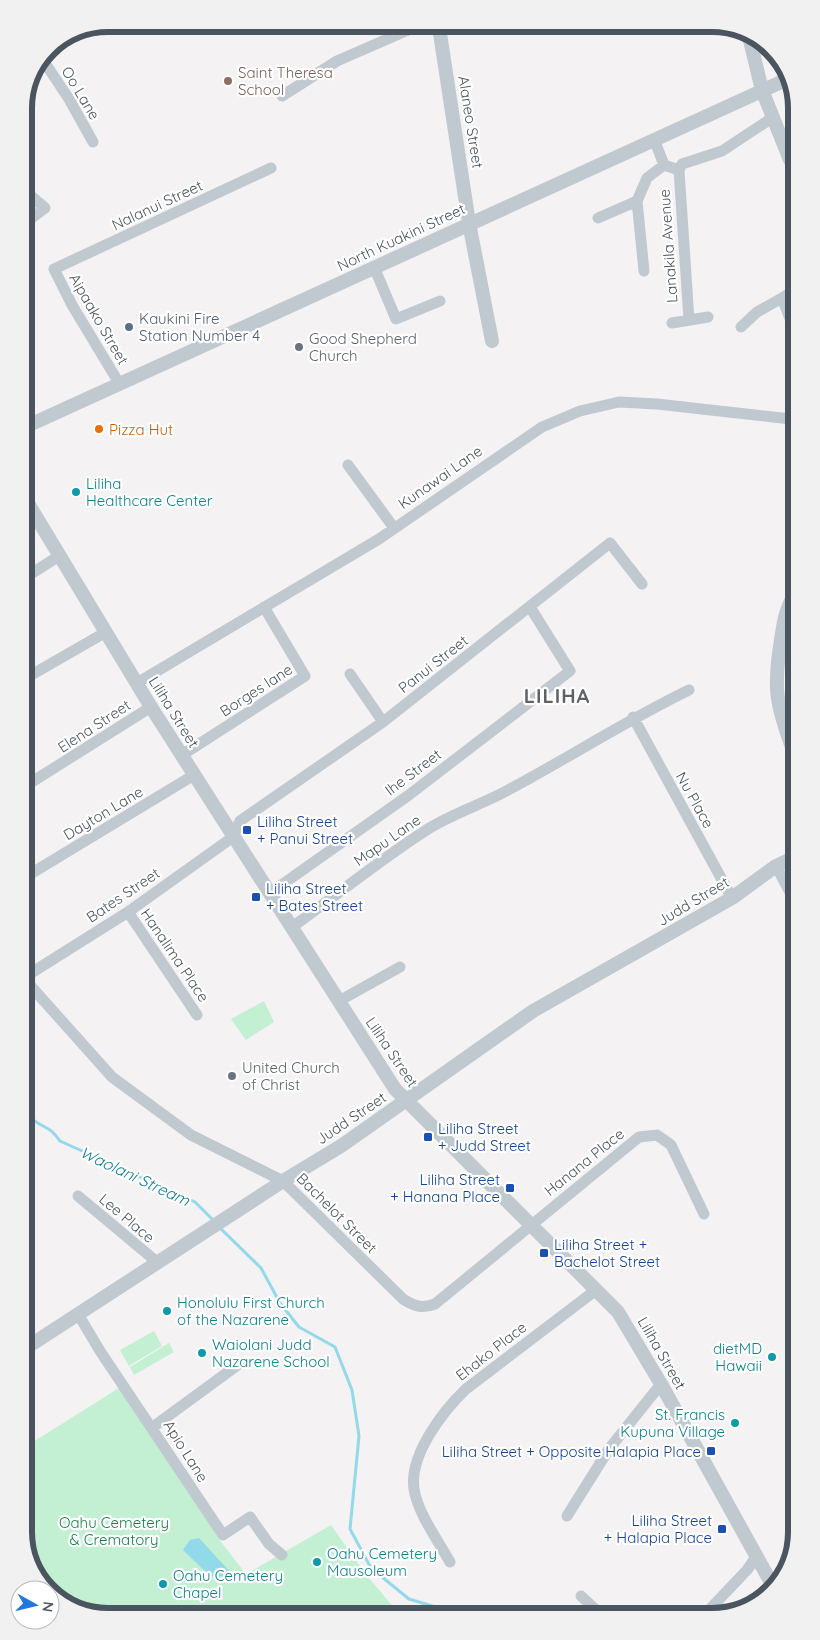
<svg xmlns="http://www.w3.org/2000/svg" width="820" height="1640" font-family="Quicksand,sans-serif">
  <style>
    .green { fill: #c3efd3 }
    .water { fill: #92d9ea }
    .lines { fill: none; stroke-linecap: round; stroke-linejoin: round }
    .stream { stroke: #92d9ea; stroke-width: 3 }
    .minor { stroke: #c0c9d0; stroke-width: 11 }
    .tertiary { stroke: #c0c9d0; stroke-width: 14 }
    .education-dot { fill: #8d6e63; stroke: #fff; stroke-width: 2 }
    .service-dot { fill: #5c6f8a; stroke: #fff; stroke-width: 2 }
    .worship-dot { fill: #6b7280; stroke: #fff; stroke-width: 2 }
    .food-dot { fill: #e8710a; stroke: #fff; stroke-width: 2 }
    .culture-dot { fill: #0f9aa8; stroke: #fff; stroke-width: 2 }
    .transit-dot { fill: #1a4fb4; stroke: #fff; stroke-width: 2 }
    .labels { text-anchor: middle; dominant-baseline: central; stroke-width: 4.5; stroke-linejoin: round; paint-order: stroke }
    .education-label { font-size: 15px; fill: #785e54; stroke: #fff; text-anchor: start }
    .street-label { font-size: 15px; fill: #4a555f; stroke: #fff }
    .service-label { font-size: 15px; fill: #4e5e75; stroke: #fff; text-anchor: start }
    .worship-label { font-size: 15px; fill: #5b616d; stroke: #fff; text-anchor: start }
    .food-label { font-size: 15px; fill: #c56008; stroke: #fff; text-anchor: start }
    .culture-label { font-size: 15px; fill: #0d838f; stroke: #fff; text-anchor: start }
    .transit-label { font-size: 15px; fill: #164399; stroke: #fff; text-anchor: start }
    .park-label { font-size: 15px; fill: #1b804c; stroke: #fff }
    .water-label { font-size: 16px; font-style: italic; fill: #11819c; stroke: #fff }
    .district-label { font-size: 20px; font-weight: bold; letter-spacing: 1px; fill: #5e6267; stroke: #fff }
    .rim { fill: none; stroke: #4a555f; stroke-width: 6 }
  </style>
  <rect width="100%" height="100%" fill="#f4f2f2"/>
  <!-- green -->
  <path class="green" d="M264,1001L274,1022L246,1040L231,1019Z
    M154,1331L162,1346L129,1366L120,1350Z
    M169,1343L174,1352L134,1375L130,1367Z
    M122,1386L221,1542L246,1574L331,1525L364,1572L395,1609L391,1613L103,1616L57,1599L30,1564V1444Z"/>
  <!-- water -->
  <path class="water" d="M199,1538L231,1573L215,1578L208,1574L183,1550L190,1540Z"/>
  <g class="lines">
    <!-- stream -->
    <path class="stream" d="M28,1115C41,1129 49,1124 60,1141L195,1202L214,1221
      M218,1226L261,1268L280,1303L299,1327L335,1347L352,1390L359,1436L350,1529L371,1568L409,1599L442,1609L464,1608L493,1612"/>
    <!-- minor -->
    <path class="minor" d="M43,60L69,99L93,142
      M282,96L337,61L415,27
      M654,139L664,165
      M24,190L45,208L24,224
      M637,201L644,271
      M598,218L637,201L647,178L664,165L679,170
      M374,267L396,319L440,301
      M791,292L782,298L791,321
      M689,320L679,170L682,164L722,151L772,118
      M672,323L708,317
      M741,327L757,312L782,298
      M119,383L72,305L54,269L271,168
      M348,465L394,528
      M26,577L59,556
      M350,674L383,722
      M26,678L106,632
      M137,683L379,539L542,427L580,411L619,402L657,404L791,419
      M633,717L732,898
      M182,755L305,676L264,607
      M27,785L151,707
      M776,866L794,900
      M27,876L194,775
      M270,893L409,795L570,671L530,607
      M128,912L197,1015
      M292,927C337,895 381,859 428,829C454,813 483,804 510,789C570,757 627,720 689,690
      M28,975L128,912L233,837L240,821L383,722L610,543L642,584
      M28,983L112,1077L191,1135L283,1181L403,1299C414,1306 422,1309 435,1304L639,1137L657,1135L671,1145L704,1214
      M339,1001L400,967
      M78,1196L157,1262
      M78,1314L100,1351L223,1535L250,1517L269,1544L282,1555
      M153,1427L239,1364
      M567,1516L609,1449L661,1384
      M450,1562C438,1540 418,1514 414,1489C409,1455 443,1411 466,1389L596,1290
      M581,1596L597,1611
      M709,1610L747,1570L756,1557"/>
    <!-- tertiary -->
    <path class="tertiary" d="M439,27L469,223L492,341
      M749,36L762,90L790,160
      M25,427L790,78
      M26,500L151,707L395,1089L618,1312L661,1384L773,1586
      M792,599C785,612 783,626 781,640C773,688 776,704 793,750
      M29,1346L283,1181L341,1146L533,1011L732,898L776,866L793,858"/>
  </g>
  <!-- markers -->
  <circle class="education-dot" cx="228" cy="81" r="5"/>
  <circle class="service-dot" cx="129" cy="327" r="5"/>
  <g class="worship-dot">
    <circle cx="299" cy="347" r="5"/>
    <circle cx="232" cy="1076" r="5"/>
  </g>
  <circle class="food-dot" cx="99" cy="429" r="5"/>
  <g class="culture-dot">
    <circle cx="76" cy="492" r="5"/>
    <circle cx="167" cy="1311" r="5"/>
    <circle cx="202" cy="1353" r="5"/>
    <circle cx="772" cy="1357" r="5"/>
    <circle cx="735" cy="1423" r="5"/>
    <circle cx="317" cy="1562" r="5"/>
    <circle cx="163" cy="1584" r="5"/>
  </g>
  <g class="transit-dot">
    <rect x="242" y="825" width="10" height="10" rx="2.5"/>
    <rect x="251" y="892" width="10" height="10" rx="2.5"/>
    <rect x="423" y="1132" width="10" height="10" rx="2.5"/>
    <rect x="505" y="1183" width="10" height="10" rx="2.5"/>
    <rect x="539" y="1248" width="10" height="10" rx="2.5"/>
    <rect x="706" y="1446" width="10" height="10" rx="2.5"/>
    <rect x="717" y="1524" width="10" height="10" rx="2.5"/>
  </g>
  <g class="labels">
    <!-- education labels -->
    <g class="education-label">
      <text x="238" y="72">Saint Theresa<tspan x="238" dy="17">School</tspan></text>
    </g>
    <!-- street labels -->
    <g class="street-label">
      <text transform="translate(81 93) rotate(59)">Oo Lane</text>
      <text transform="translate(471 122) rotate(81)">Alaneo Street</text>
      <text transform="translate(157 205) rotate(-25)">Nalanui Street</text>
      <text transform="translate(401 237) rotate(-25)">North Kuakini Street</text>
      <text transform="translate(668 246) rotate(-94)">Lanakila Avenue</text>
      <text transform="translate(99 319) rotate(60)">Aipaako Street</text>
      <text transform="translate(440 477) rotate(-35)">Kunawai Lane</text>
      <text transform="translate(433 664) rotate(-38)">Panui Street</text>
      <text transform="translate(256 690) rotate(-33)">Borges lane</text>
      <text transform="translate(174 712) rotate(58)">Liliha Street</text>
      <text transform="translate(94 726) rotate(-33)">Elena Street</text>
      <text transform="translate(413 772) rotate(-37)">Ihe Street</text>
      <text transform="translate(695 800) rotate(61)">Nu Place</text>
      <text transform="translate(103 813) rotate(-31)">Dayton Lane</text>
      <text transform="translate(387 840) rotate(-35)">Mapu Lane</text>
      <text transform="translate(123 895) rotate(-34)">Bates Street</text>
      <text transform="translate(693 901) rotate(-31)">Judd Street</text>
      <text transform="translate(175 955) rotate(56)">Hanalima Place</text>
      <text transform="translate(392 1052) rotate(56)">Liliha Street</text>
      <text transform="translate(351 1118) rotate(-34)">Judd Street</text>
      <text transform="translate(584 1162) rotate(-39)">Hanana Place</text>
      <text transform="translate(337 1213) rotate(45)">Bachelot Street</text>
      <text transform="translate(127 1218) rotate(40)">Lee Place</text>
      <text transform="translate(491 1351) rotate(-38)">Ehako Place</text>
      <text transform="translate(662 1353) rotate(60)">Liliha Street</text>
      <text transform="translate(186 1451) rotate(58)">Apio Lane</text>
    </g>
    <!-- service labels -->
    <g class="service-label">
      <text x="139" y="318">Kaukini Fire<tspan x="139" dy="17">Station Number 4</tspan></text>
    </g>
    <!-- worship labels -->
    <g class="worship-label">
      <text x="309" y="338">Good Shepherd<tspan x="309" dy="17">Church</tspan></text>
      <text x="242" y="1067">United Church<tspan x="242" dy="17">of Christ</tspan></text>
    </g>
    <!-- food labels -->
    <g class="food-label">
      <text x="109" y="429">Pizza Hut</text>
    </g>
    <!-- culture labels -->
    <g class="culture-label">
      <text x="86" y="483">Liliha<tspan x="86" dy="17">Healthcare Center</tspan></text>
      <text x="177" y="1302">Honolulu First Church<tspan x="177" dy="17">of the Nazarene</tspan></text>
      <text x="212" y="1344">Waiolani Judd<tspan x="212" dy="17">Nazarene School</tspan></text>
      <text x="762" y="1348" text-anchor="end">dietMD<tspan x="762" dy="17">Hawaii</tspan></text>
      <text x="725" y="1414" text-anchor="end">St. Francis<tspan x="725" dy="17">Kupuna Village</tspan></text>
      <text x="327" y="1553">Oahu Cemetery<tspan x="327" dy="17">Mausoleum</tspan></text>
      <text x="173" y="1575">Oahu Cemetery<tspan x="173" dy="17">Chapel</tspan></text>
    </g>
    <!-- transit labels -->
    <g class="transit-label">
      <text x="257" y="821">Liliha Street<tspan x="257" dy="17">+ Panui Street</tspan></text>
      <text x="266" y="888">Liliha Street<tspan x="266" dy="17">+ Bates Street</tspan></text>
      <text x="438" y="1128">Liliha Street<tspan x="438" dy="17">+ Judd Street</tspan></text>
      <text x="500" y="1179" text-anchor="end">Liliha Street<tspan x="500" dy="17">+ Hanana Place</tspan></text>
      <text x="554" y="1244">Liliha Street +<tspan x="554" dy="17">Bachelot Street</tspan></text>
      <text x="701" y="1451" text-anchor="end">Liliha Street + Opposite Halapia Place</text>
      <text x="712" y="1520" text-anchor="end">Liliha Street<tspan x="712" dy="17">+ Halapia Place</tspan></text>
    </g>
    <!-- park labels -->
    <g class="park-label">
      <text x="114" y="1522">Oahu Cemetery<tspan x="114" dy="17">&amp; Crematory</tspan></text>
    </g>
    <!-- water labels -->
    <g class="water-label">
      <text transform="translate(135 1176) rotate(25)">Waolani Stream</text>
    </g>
    <!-- district labels -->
    <g class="district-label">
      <text x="557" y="695">LILIHA</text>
    </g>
  </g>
  <!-- crop -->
  <path d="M0 0H820V1640H0ZM108 32H712A76 76 0 0 1 788 108V1532A76 76 0 0 1 712 1608H108A76 76 0 0 1 32 1532V108A76 76 0 0 1 108 32Z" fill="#f1f1f2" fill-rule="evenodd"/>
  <path class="rim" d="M108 32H712A76 76 0 0 1 788 108V1532A76 76 0 0 1 712 1608H108A76 76 0 0 1 32 1532V108A76 76 0 0 1 108 32Z"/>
  <!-- north arrow -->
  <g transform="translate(35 1605) rotate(98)"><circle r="24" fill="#ffffff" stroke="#b7bbbf"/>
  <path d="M0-4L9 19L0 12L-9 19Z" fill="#2077e0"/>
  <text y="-8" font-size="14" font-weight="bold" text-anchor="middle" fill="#4a555f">N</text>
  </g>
</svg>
